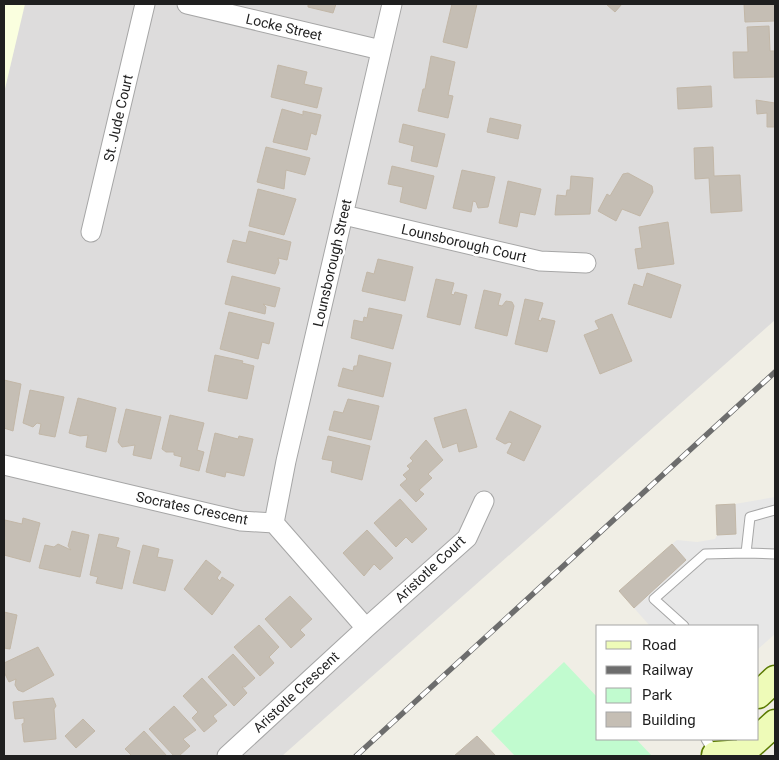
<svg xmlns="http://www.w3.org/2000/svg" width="779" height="760" font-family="Roboto,sans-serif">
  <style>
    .residential { fill: #dddcdc }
    .education { fill: #faffdf }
    .park { fill: #c1fbcf }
    .parking { fill: #e7e7e7 }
    .building { fill: #c5beb4; stroke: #c2b7a7 }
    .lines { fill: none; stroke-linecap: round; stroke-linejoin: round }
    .lane-casing { stroke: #a6a6a6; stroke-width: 11 }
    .street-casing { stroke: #a6a6a6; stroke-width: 21 }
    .secondary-casing { stroke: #5b7b02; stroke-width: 29 }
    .lane { stroke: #fff; stroke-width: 9 }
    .street { stroke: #fff; stroke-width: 19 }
    .secondary { stroke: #eefbb8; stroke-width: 26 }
    .rail-casing { stroke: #6d6d6d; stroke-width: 5.5 }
    .rail { stroke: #fff; stroke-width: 4; stroke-dasharray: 11; stroke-linecap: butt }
    .labels { text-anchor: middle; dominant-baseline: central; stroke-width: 5; stroke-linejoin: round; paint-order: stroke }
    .street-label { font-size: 14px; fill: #1f1f1f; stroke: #fff }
  </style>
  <rect width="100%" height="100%" fill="#f0eee5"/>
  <!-- residential -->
  <path class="residential" d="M4,4H775V320L282,756H4Z"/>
  <!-- education -->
  <path class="education" d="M4,4H25L4,93Z"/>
  <!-- park -->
  <path class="park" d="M564,662L598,698V739H636L652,756H515L491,731Z"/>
  <!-- parking -->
  <path class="parking" d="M775,497V634L758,649V626H650L634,608L686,560L672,544L677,540L697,542L715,539L717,535L736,534L735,504Z"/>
  <!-- building -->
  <path class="building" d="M308,4H336L333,13L308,7Z
    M452,4H477L467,48L443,42Z
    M606,4H622L615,12Z
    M744,4H775V21L745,22Z
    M769,26L770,51H775V77L734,78L733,52H748L747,27Z
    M431,56L455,62L448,95L453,96L448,118L418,111L423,89H425Z
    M278,65L307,72L304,84L322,88L317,108L271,97Z
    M711,86L712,107L678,109L677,88Z
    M756,100L775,103V127H767V113L757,114Z
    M282,109L303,115V111L321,115L316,135L311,133L307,150L273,142Z
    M490,118L521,125L518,139L487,132Z
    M403,124L445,134L437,167L411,161L414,146L399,142Z
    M266,147L310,158L305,175L286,170L284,189L257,182Z
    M713,147L714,176L740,175L742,211L711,213L709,178L695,179L694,148Z
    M392,166L434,176L426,209L400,202L403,187L388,184Z
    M462,170L495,177L488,207L478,208L476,202L473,201L471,212L453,208Z
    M628,173L652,186L653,192L640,216L622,209L616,221L598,211L607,194L610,196L623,174Z
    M571,176L593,178L590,214L555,215L557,195L566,196L567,190H570Z
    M508,181L541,189L535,215L520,212L517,227L499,223Z
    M258,189L296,199L284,235L249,226Z
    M668,222L674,264L638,269L635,249L642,248L639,227Z
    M249,231L291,242L287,260L278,258L279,263L275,274L227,262L233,240L246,243Z
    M378,259L413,267L405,301L362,291L367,272L374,274Z
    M647,273L681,285L671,318L628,304L634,284L643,287Z
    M232,276L280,288L275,307L263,304L266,307L265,314L225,304Z
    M436,279L454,283L451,294L454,295L455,292L467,295L460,325L427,317Z
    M484,290L501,294L498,305L502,306L506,301L512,302L514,306L507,336L475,328Z
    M525,299L543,303L538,320L541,321L542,318L555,321L547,352L515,344Z
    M369,308L402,315L393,349L351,338L354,320L363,322L364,317L367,318Z
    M229,312L274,323L269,344L262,342L258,359L220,349Z
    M612,314L632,361L600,374L584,335L599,329L595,321Z
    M215,355L243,361L242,363L254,366L247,399L208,391Z
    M359,355L391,363L383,397L338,386L343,368L353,371L354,366H357Z
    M4,380L21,384L13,431L4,428Z
    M30,390L64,397L55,437L39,434L41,424L37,423L33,427L23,423Z
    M78,398L116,408L106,452L86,447L88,435L80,436L69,433Z
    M348,399L379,406L371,440L329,430L334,411L343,413Z
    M126,409L161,417L151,459L133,455L135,445L122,447L118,442Z
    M466,409L477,447L459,452L457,443L443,448L434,418Z
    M510,411L541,426L524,461L507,453L512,443L509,442L505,444L496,439Z
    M170,415L204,423L197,450L204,452L199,471L180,466L182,457L174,455V452H166L162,449Z
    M215,433L238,439L239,436L253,439L244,476L226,472L225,477L206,472Z
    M328,436L370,446L362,480L331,472L333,461L322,459Z
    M426,440L443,460L428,474L432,478L419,490L424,494L416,502L400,485L407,479L403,475L410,469L407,466L413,461L410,458Z
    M400,499L427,529L412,543L406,537L396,547L374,523Z
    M735,504L736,534L717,535L716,505Z
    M23,518L40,523L30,562L4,555L5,520L22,524Z
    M367,530L393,558L380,570L374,564L364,576L343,553Z
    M72,531L89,535L80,577L39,568L45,545L54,547L58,544L71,550L68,546Z
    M99,534L119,538L116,547L130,551L122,589L96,583L98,577L90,575Z
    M672,544L686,560L634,608L619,591Z
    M143,545L159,549L157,557L173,560L165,591L133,583Z
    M206,560L221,572L217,578L220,581L222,577L234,585L212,615L184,589Z
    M290,596L312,619L300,630L305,635L291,648L265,619Z
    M4,612L17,615L10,649L4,648Z
    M259,625L279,647L269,657L274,663L260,676L234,647Z
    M38,647L54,675L23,692L18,690L15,685L16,679L9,682L4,672V663Z
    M233,654L255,678L245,687H242L247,693L234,706L208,677Z
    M202,678L227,705L213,716L217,721L204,732L192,718L198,712L183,696Z
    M53,698L56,706L54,709L56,739L24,742L22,724L24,723V718L15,719L13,702Z
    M174,706L196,730L183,739L190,746L179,756H174L149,729Z
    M83,719L95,731L76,748L65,736Z
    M144,731L167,756H132L125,749Z
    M477,736L496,756H454Z"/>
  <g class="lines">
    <!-- lane casing -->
    <g class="lane-casing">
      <path id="lane" d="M746,553L775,554
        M684,626L654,599L705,554L746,553L750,517L775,510
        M706,739L714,753"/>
    </g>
    <!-- street casing -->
    <g class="street-casing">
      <path id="street" d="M187,4L381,50
        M344,215L540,261L586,263
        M91,232L145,4
        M4,465L241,521L274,523L366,628
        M274,523L286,461L392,4
        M227,756L366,628L467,538L484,501"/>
    </g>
    <!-- secondary casing -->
    <g class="secondary-casing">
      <path id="secondary" d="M758,695L775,679
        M715,755L742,753L775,723"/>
    </g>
    <!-- lane -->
    <use href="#lane" class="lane"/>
    <!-- street -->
    <use href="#street" class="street"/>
    <!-- secondary -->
    <use href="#secondary" class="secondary"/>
    <!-- rail casing -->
    <g class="rail-casing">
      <path id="rail" d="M356,756L775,372"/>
    </g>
    <!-- rail -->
    <use href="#rail" class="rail"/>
  </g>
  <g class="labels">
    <!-- street labels -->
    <g class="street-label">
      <text transform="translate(284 27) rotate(13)">Locke Street</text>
      <text transform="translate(118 118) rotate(-77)">St. Jude Court</text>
      <text transform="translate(464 243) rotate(13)">Lounsborough Court</text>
      <text transform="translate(332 263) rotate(-77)">Lounsborough Street</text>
      <text transform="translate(192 508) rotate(12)">Socrates Crescent</text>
      <text transform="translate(430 569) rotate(-43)">Aristotle Court</text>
      <text transform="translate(296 692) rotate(-43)">Aristotle Crescent</text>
    </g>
  </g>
  <!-- border -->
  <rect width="779" height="760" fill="none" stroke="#1f1f1f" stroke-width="10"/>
  <!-- legend -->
  <rect x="596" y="625" width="162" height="115" fill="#ffffff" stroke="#a5a5a5"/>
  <rect x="606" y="641" width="25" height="8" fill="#eefbb8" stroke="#a5a5a5"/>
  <text x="642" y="650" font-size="15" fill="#1f1f1f">Road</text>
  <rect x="606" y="666" width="25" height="8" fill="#6d6d6d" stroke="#a5a5a5"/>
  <text x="642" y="675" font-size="15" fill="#1f1f1f">Railway</text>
  <rect x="606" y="688" width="25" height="15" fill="#c1fbcf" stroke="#a5a5a5"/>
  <text x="642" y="700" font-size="15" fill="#1f1f1f">Park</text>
  <rect x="606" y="712" width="25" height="15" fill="#c5beb4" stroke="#a5a5a5"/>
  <text x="642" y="725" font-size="15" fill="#1f1f1f">Building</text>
</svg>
